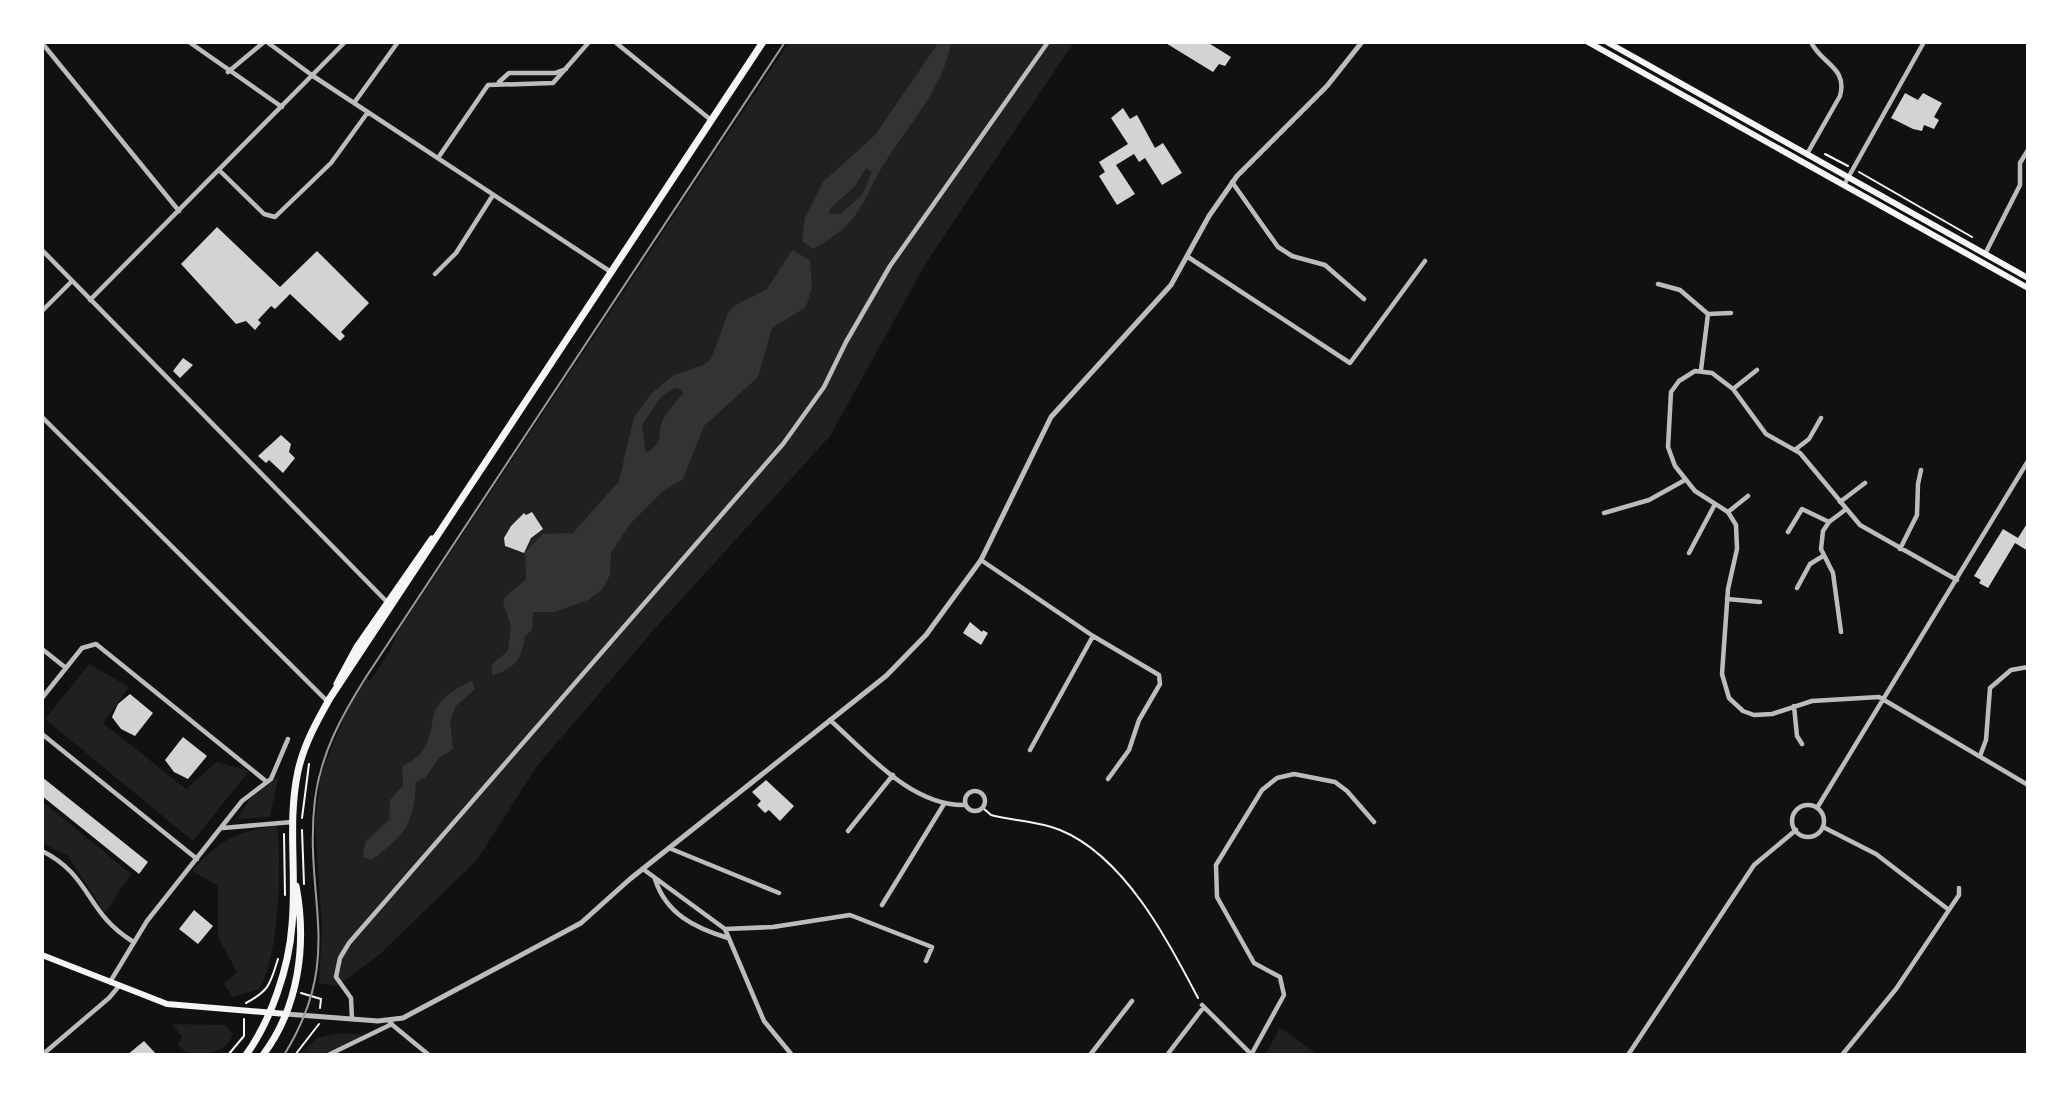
<svg xmlns="http://www.w3.org/2000/svg" width="2070" height="1097" font-family="'Work Sans',sans-serif">
  <style>
    .green { fill: #202020 }
    .water { fill: #333; fill-rule: evenodd }
    .building { fill: #d3d3d3 }
    .lines { fill: none; stroke-linecap: round; stroke-linejoin: round }
    .path { stroke: #f5f5f5; stroke-width: 2 }
    .minor { stroke: #bcbcbc; stroke-width: 4.5 }
    .tertiary { stroke: #bcbcbc; stroke-width: 5 }
    .secondary { stroke: #f5f5f5; stroke-width: 6 }
    .primary { stroke: #f5f5f5; stroke-width: 7 }
    .tram { stroke: #9a9a9a; stroke-width: 2 }
  </style>
  <rect width="100%" height="100%" fill="#111"/>
  <!-- green -->
  <path class="green" d="M789,42H1074L926,263L830,436L657,626L536,767L477,860L380,954L337,986L319,983L322,928L315,821L321,774L349,705L367,679L370,681L390,651L396,635Z
    M89,664L129,687L103,723L186,789L217,762L249,771L193,841L45,719Z
    M278,777L270,817L237,819L250,799Z
    M42,801L131,874L105,913L68,856L42,843Z
    M277,826C282,861 279,961 259,989L233,997L224,984L237,972L218,937V886L192,871C219,840 236,831 277,826Z
    M172,1024L225,1025L233,1034C226,1054 205,1055 188,1055L178,1044L182,1037Z
    M1280,1028L1319,1055H1265Z
    M340,1033L365,1035L320,1055H299L317,1038Z"/>
  <!-- water -->
  <path class="water" d="M939,42H951C944,88 908,125 884,164C871,184 865,206 848,224C838,234 825,242 813,249L802,241L805,218L823,182L875,135ZM866,168L872,172L862,195L840,214H829L831,208L855,186Z
    M792,250L810,260L812,287L806,307L772,328L758,377L704,426L683,479L663,491L630,524L611,553L610,575L602,590L588,600L554,612H533L532,630L525,636C522,659 515,669 492,675V664L508,651L511,626L503,603L505,597L526,579L525,552L543,534L573,533L619,481L634,417L652,393L674,375L703,365L711,359L728,313L734,306L767,289ZM675,388L681,389L683,394C677,401 669,409 664,417C655,433 667,440 646,453L642,425L661,397Z
    M472,681L475,689L456,706L450,721L453,749L439,758L426,777L416,782C414,825 405,834 372,860L363,857L365,842L389,820L390,800L403,785L402,766C426,755 429,742 433,718C436,699 457,688 472,681Z"/>
  <!-- building -->
  <path class="building" d="M1164,42H1207L1231,57L1225,66L1219,64L1213,72Z
    M1905,93L1918,100L1923,93L1942,103L1934,117L1939,120L1934,129L1924,125L1922,131L1913,129L1891,118Z
    M1123,108L1130,119L1137,115L1155,148L1163,143L1182,173L1162,185L1145,158L1139,162L1134,154L1116,165L1135,194L1117,205L1099,176L1105,172L1099,162L1128,144L1111,118Z
    M217,227L280,287L317,251L369,303L341,332L345,336L340,341L290,294L275,309L271,306L258,320L261,323L255,330L246,321L236,324L181,264Z
    M183,358L193,365L180,378L173,371Z
    M281,435L291,444L289,452L295,458L283,473L269,460L266,463L258,456Z
    M532,512L543,529L531,538L524,553L505,546L504,538L511,526L524,513L526,515Z
    M2028,522V551L2015,543L1988,588L1979,583L1981,580L1974,576L2003,529L2018,538Z
    M970,622L982,632L983,630L988,633L981,645L963,633Z
    M130,694L153,713L135,736L121,729L112,717L118,704Z
    M183,737L207,756L188,779L174,772L165,760Z
    M42,777L148,862L139,874L42,796Z
    M766,780L794,806L780,821L769,810L765,813L757,805L761,801L752,792Z
    M194,910L213,926L198,944L179,929Z
    M144,1041L157,1055H127Z"/>
  <g class="lines">
    <!-- path -->
    <path class="path" d="M1825,154L1848,166
      M1859,172L1972,237
      M983,808L991,815C1013,821 1038,821 1060,830C1124,856 1168,940 1198,998
      M302,818L309,764
      M302,830L304,884
      M284,834L285,895
      M301,993L321,999L320,1008
      M246,1003C270,990 270,984 278,959
      M228,1055L244,1036V1019
      M295,1055L319,1024"/>
    <!-- minor -->
    <path class="minor" d="M189,42L282,107
      M267,42L313,76L611,272
      M615,42L711,120
      M42,43L179,211
      M228,72L264,42
      M499,82L509,73H555L566,69
      M354,103L398,42
      M1807,154L1840,96C1848,67 1821,64 1811,42
      M438,158L488,85L553,83L589,42
      M219,170L264,214L275,217L331,163L368,112
      M1232,182L1278,247L1292,256L1325,265L1364,299
      M1844,185L1924,42
      M42,250L389,604
      M1985,254L2020,185V163L2028,150
      M1188,257L1350,363L1425,261
      M435,274L456,253L493,195
      M1658,284L1680,290L1708,314L1701,370
      M90,300L345,42
      M42,311L72,281
      M1708,314L1731,313
      M1733,389L1757,370
      M42,417L327,701
      M1796,449L1809,439L1821,418
      M1840,502L1865,483
      M1728,512L1748,496
      M1604,513L1649,500L1685,480
      M1829,522L1823,531L1821,549L1833,573L1841,632
      M1788,532L1802,509L1829,522L1845,510
      M1900,549L1917,515L1918,484L1921,470
      M1689,553L1714,506
      M981,560L1093,636L1159,675L1160,684L1139,720L1129,750L1108,779
      M1957,580L1860,525L1800,453L1766,434L1733,389L1712,373L1695,371L1679,381L1671,392L1668,447L1675,466L1695,491L1728,512L1736,525L1737,549L1728,589L1722,674L1729,698L1743,711L1754,715L1772,714L1812,701L1879,697L2028,785
      M1797,588L1810,564L1823,556
      M1727,599L1760,602
      M42,649L66,668
      M42,698L82,648L96,644L267,782
      M1794,706L1797,736L1802,744
      M830,720C867,753 912,807 966,805
      M42,734L197,859
      M1030,750L1093,636
      M1980,756L1986,740L1990,688L2011,670L2028,667
      M965 801a10 10 0 1 1 20 0a10 10 0 1 1-20 0Z
      M1792 821a16 16 0 1 1 32 0a16 16 0 1 1-32 0Z
      M1817,808L2028,461
      M1823,827L1876,854L1949,910
      M223,828L292,822
      M848,831L893,775
      M669,848L779,893
      M42,851C91,875 86,913 132,941
      M643,869L725,929L764,1021L792,1055
      M655,879C666,914 695,928 728,938
      M882,905L944,804
      M725,929L773,927L850,915L932,947L926,961
      M110,982L147,921L242,801L271,779L288,739
      M1202,1005L1252,1055
      M352,1019L351,998L336,977L340,958L349,943L783,444L824,387L846,342L890,266L1048,42
      M390,1023L429,1055
      M42,1055L109,998L119,986
      M328,1055L392,1024
      M1090,1055L1132,1001
      M1167,1055L1203,1008
      M1251,1055L1284,995L1280,977L1254,963L1217,897L1216,865L1235,834L1262,790L1277,778L1294,774L1335,782L1347,791L1374,822
      M1628,1055L1754,865L1796,830
      M1842,1055L1896,989L1959,895V888"/>
    <!-- tertiary -->
    <path class="tertiary" d="M286,1014L378,1021L403,1018L581,923L630,879L886,676L926,635L981,560L1051,417L1171,285L1209,216L1237,176L1327,86L1362,42"/>
    <!-- secondary -->
    <path class="secondary" d="M1588,42L2028,288
      M1607,42L2028,278
      M42,955L167,1004L286,1014"/>
    <!-- primary -->
    <path class="primary" d="M337,684L357,647L432,539
      M328,701L763,42
      M246,1055C271,1020 289,968 292,925C297,874 287,822 298,771C304,744 317,721 330,698
      M263,1055C299,1007 307,944 296,886"/>
    <!-- tram -->
    <path class="tram" d="M284,1055C346,955 303,901 315,799C321,753 342,715 366,677L785,42"/>
  </g>
  <!-- border -->
  <rect width="2070" height="1097" fill="none" stroke="#ffffff" stroke-width="88"/>
</svg>
